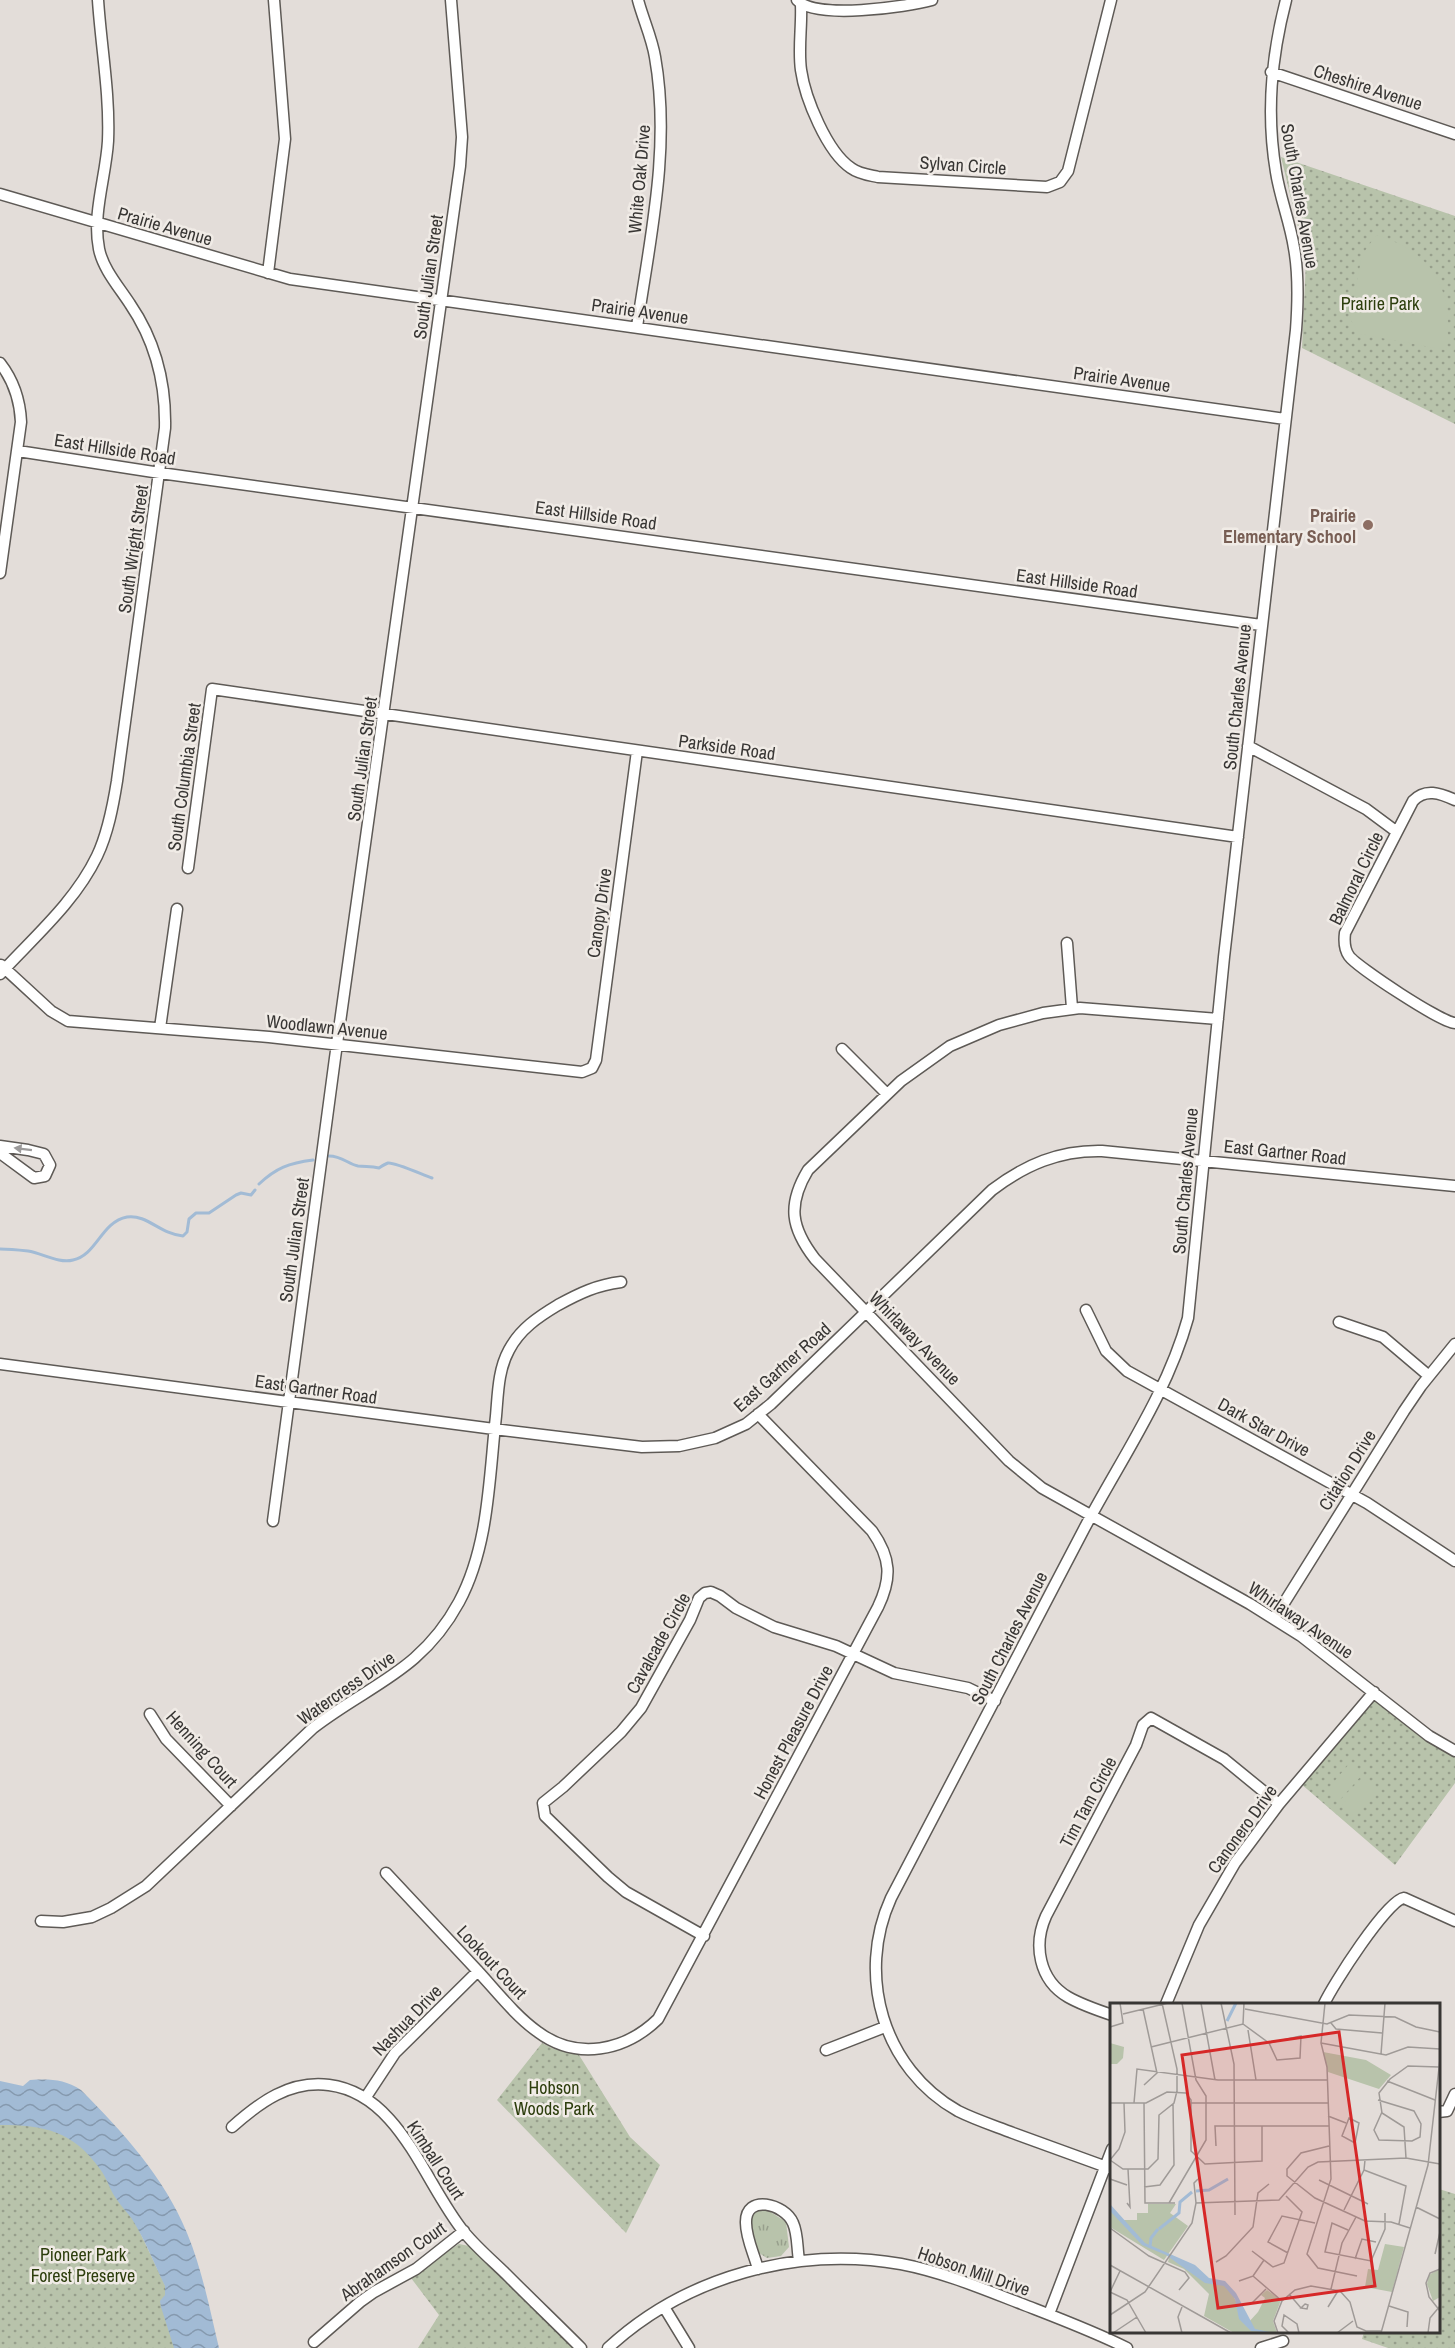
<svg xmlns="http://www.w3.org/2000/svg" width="1455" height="2348" font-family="'Archivo Narrow',sans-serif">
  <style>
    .grass { fill: url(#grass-tufts) }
    .park { fill: url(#park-dots) }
    .pitch { fill: #b8c3ab }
    .water { fill: url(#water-waves) }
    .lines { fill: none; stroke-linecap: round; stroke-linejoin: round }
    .stream { stroke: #a2bbd5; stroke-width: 3 }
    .minor-casing { stroke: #5e5a56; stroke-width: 13 }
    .minor { stroke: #fff; stroke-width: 10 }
    .oneway { fill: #9c9a9a }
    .education-dot { fill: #8d6e63; stroke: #f0ebe6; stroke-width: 2 }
    .labels { text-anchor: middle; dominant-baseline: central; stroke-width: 5; stroke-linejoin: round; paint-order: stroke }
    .street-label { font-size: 18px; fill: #383634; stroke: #f0ebe6 }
    .park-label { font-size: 18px; fill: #2d3e0d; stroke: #f0ebe6 }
    .education-label { font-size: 18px; font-weight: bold; fill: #785e54; stroke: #f0ebe6; text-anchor: end }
    .inset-river { fill: none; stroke: #a2bbd5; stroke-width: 3 }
    .inset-road { fill: none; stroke: #9f9a97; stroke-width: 1.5 }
    .view { fill: #d62828; fill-opacity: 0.15; stroke: #d62828; stroke-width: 3 }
    .inset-edge { fill: none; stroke: #383634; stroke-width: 3 }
  </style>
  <defs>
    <pattern id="grass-tufts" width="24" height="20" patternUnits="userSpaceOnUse" patternTransform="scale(1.5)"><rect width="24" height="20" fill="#b8c3ab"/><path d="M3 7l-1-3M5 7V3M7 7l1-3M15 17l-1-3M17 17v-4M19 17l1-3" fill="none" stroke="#979f8c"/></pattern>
    <pattern id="park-dots" width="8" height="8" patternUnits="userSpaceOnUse" patternTransform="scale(1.5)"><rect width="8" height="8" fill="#b8c3ab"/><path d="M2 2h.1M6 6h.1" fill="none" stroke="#979f8c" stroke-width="1.8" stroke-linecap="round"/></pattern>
    <pattern id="water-waves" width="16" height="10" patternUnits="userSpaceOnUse" patternTransform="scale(1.5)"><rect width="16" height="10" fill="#a2bbd5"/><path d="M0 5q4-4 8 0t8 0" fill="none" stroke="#8599ae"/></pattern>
  </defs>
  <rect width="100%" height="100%" fill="#e3ddd9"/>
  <!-- grass -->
  <path class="grass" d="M758,2209H766L786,2222L789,2247L781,2256L767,2258L759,2253L749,2221L751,2216Z"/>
  <!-- park -->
  <path class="park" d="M1281,157L1455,216V424L1302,348L1306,260Z
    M1374,1695L1455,1753V1783L1395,1865L1300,1783Z
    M542,2043L554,2049L579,2055L630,2137L660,2165L626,2233L497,2100Z
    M0,2101L87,2121L195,2348H0Z
    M1439,2189L1455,2194V2348H1388L1362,2339L1364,2332H1438Z
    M459,2244L469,2246L573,2348H418L439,2315L411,2278C428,2268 442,2254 459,2244Z"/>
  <!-- pitch -->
  <path class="pitch" d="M1376,235C1434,252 1455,291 1446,350L1360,334L1350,319L1362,255Z
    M1349,1764L1362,1775L1338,1802L1326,1791Z
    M1365,1779L1378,1790L1354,1816L1342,1805Z"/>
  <!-- water -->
  <path class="water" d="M30,2080C50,2079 64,2079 81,2090C122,2131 165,2178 187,2233C202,2269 210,2310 219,2348H174L161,2307L160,2301L165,2295V2286C154,2263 145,2240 132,2219C127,2212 120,2205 115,2197C109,2188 107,2178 100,2169C73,2131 44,2125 0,2125V2081L23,2086Z"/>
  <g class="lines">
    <!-- stream -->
    <path class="stream" d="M329,1156C342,1156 348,1164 358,1166C366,1167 371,1166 379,1168C382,1166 385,1164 388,1163C395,1162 423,1175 432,1178
      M259,1184C276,1168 289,1163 313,1160
      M0,1249C9,1249 19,1250 28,1251C42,1253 59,1264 73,1260C97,1255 101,1222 127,1217C147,1214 160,1234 183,1236L187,1232L189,1219L196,1213H209L236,1195L241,1193L251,1195L255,1190"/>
    <!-- minor casing -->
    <g class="minor-casing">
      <path id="minor" d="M797,0C815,20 906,7 932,0
        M801,5C802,26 798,49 801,70C805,98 827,152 851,168C859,174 869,175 878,177L1047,187L1060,182L1068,171L1111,0
        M1271,72L1455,134
        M0,194L290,279L1285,419
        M268,273L285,139L274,0
        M637,327C650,238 671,147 655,57C652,38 643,19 638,0
        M0,363C14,381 20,400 21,422L0,573
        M18,451L160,473L1261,625
        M1248,746L1366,809L1397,832
        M1455,800C1440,793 1425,788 1413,801L1345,933C1344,941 1344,949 1349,956C1357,967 1442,1023 1455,1023
        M188,868L212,689L1238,837
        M1067,943L1072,1008
        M1,965L51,1011L68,1021L269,1037L582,1072L592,1068L596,1060L637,751
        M0,974C34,937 75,902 97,856C108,833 113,806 117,781L165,428C166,382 156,342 130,304C119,287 103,269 99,249C92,214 106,176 108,141C110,94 101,46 98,0
        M1218,1019L1080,1008L1043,1013L999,1025L950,1046L901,1081L808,1170C787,1205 791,1228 815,1259L1009,1461L1042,1488L1250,1604L1301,1636L1429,1736L1455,1751
        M160,1028L177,909
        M842,1049L887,1094
        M0,1146L28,1150L44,1154L50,1165L45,1176L34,1178L0,1153
        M1086,1310L1106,1351L1127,1371L1367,1503L1455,1561
        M1339,1322L1383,1337L1429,1376
        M0,1364L494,1429L642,1447L679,1446L715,1438L746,1424L771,1404L992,1190C1025,1165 1059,1150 1102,1151L1455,1186
        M273,1521L335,1058L460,166L462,137L451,0
        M1274,1619L1404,1411L1421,1386L1455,1344
        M150,1714L166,1739L231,1806
        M386,1873C415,1904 445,1936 474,1967C494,1988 514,2015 538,2032C577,2061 625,2051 658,2019L878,1607C892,1578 891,1558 872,1531L758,1414
        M41,1921L63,1922L92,1917L111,1908L146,1886L313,1728C370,1684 421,1672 459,1602C489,1546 489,1478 496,1416C498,1394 498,1370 509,1350C520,1329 538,1317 558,1305C580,1293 597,1285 621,1282
        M704,1936L626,1892L608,1877L545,1816L543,1803L563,1787L621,1732L641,1708L690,1620L699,1598L705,1593L711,1592L720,1596L736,1608L774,1627L836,1646L894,1673L968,1688L995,1701
        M1166,2004L1199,1925L1235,1863L1279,1804L1374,1692
        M1324,2004C1332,1986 1387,1900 1404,1898L1455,1921
        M1112,2015C1097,2010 1082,2005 1068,1997C1039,1980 1033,1945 1046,1916L1136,1745L1143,1725L1151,1718L1224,1759L1279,1804
        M826,2050L885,2027
        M366,2097L395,2053L478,1971
        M1438,2112L1447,2111L1455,2094
        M232,2127C260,2102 290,2080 329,2085C400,2094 424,2183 464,2232C477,2248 494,2262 509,2277C533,2301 557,2324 581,2348
        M1112,2169C1079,2157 1046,2145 1013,2133C995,2126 976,2120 958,2111C883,2069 856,1975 891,1898C956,1775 1020,1652 1084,1529C1121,1459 1167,1394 1188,1318L1224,957L1296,330C1298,303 1299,275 1294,248C1290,222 1280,198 1276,172C1266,113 1271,58 1286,0
        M758,2269C754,2254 746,2238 746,2223C745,2193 785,2204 793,2223C798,2234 797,2249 799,2260
        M664,2307L689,2348
        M1049,2314L1112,2149
        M314,2342L360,2302L374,2292L416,2269L464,2231
        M608,2348C686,2276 797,2246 901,2264C943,2272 983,2289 1022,2304C1058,2318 1093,2331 1127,2348
        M1261,2348L1283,2341"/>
    </g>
    <!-- minor -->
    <use href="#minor" class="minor"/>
  </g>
  <!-- one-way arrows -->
  <defs><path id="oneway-solid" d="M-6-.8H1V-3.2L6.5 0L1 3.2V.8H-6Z" transform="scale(1.5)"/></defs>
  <use class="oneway" href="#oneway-solid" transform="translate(23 1149) rotate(-173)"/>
  <!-- markers -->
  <circle class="education-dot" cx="1368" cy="525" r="6"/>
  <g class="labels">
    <!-- street labels -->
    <g class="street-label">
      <text transform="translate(1368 87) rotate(18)">Cheshire Avenue</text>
      <text transform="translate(963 165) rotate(4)">Sylvan Circle</text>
      <text transform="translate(639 179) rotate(-85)">White Oak Drive</text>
      <text transform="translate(1300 196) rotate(80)">South Charles Avenue</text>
      <text transform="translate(165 226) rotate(16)">Prairie Avenue</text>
      <text transform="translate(428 277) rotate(-82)">South Julian Street</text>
      <text transform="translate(640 311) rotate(8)">Prairie Avenue</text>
      <text transform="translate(1122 379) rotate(8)">Prairie Avenue</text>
      <text transform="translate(115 449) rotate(9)">East Hillside Road</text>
      <text transform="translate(596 515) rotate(8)">East Hillside Road</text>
      <text transform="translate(133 549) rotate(-82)">South Wright Street</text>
      <text transform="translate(1077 583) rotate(8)">East Hillside Road</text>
      <text transform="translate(1237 697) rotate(-84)">South Charles Avenue</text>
      <text transform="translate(727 747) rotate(8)">Parkside Road</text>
      <text transform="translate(362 759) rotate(-82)">South Julian Street</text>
      <text transform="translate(184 777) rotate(-82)">South Columbia Street</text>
      <text transform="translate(1356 878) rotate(-64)">Balmoral Circle</text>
      <text transform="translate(599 913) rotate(-82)">Canopy Drive</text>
      <text transform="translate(327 1027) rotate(6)">Woodlawn Avenue</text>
      <text transform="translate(1285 1152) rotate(6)">East Gartner Road</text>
      <text transform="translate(1185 1181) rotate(-85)">South Charles Avenue</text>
      <text transform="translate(294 1240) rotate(-82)">South Julian Street</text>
      <text transform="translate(915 1338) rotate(46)">Whirlaway Avenue</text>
      <text transform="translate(782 1367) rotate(-42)">East Gartner Road</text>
      <text transform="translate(316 1389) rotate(8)">East Gartner Road</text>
      <text transform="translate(1264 1427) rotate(29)">Dark Star Drive</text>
      <text transform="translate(1347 1470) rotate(-58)">Citation Drive</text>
      <text transform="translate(1301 1620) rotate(34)">Whirlaway Avenue</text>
      <text transform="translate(1009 1638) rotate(-63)">South Charles Avenue</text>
      <text transform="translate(658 1643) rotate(-61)">Cavalcade Circle</text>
      <text transform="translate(346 1688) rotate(-35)">Watercress Drive</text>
      <text transform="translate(793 1732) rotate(-62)">Honest Pleasure Drive</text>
      <text transform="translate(202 1749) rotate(48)">Henning Court</text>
      <text transform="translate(1088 1802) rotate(-62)">Tim Tam Circle</text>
      <text transform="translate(1242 1829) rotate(-54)">Canonero Drive</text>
      <text transform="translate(492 1962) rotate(47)">Lookout Court</text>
      <text transform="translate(407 2020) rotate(-46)">Nashua Drive</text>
      <text transform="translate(436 2160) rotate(57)">Kimball Court</text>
      <text transform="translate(393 2261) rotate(-35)">Abrahamson Court</text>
      <text transform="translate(974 2271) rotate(19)">Hobson Mill Drive</text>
    </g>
    <!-- park labels -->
    <g class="park-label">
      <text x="1380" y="303">Prairie Park</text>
      <text x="554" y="2087">Hobson<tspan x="554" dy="21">Woods Park</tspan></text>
      <text x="83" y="2254">Pioneer Park<tspan x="83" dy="21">Forest Preserve</tspan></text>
    </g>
    <!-- education labels -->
    <g class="education-label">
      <text x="1356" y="515">Prairie<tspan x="1356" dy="21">Elementary School</tspan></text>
    </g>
  </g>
  <!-- overview -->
  <g transform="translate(1110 2003)">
    <rect width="330" height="330" fill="#e3ddd9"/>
    <path d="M213,49L256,57L281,72L269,86L218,69ZM38,201H66L60,210L78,223L54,257L0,224V203L11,217H27V210H38ZM275,241L294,244L282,289L255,284L258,266L268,267ZM60,252L94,276L110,278L120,286L137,321L148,309L155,295L151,292L157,287L171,297L163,318L167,330H124L94,313L99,291L74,266L58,259ZM329,266L330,294L323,298L317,281L319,272Z" fill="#b8c3ab"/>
    <path d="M0,40L14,44L13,55L7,61H0Z" fill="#b8c3ab"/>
    <path d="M0,201L35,240L85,262L99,275L115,278L126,290L145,326L165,330L141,328L129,316L125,296L114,283L95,280L56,252L32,242L0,208Z" fill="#a2bbd5"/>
    <path class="inset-river" d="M117,18L126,0M86,188L99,187L118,176M49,226L69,210L70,199L82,189M40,244L41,235L48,226"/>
    <path class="inset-road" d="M91,0L105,77M111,0L124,61L125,212M215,0L211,40L217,64L221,176L197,251L208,265L247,273M33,6L47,70L34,82M135,6L217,21L239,12L285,14L306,24L330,29M13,11L58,0M221,20L226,26L272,30M133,21L134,0M0,24L13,20L10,0M138,27L146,77M211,40L276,52L298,44L330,46M41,44L133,21L159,40L191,33L190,55L167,57L159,40M271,51L275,0M277,78L325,97M268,97L304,108L311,121L310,134L302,138L269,137L264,127L272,109M0,100H36L57,89L76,90L81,97V148L95,161L152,158V123M24,100L27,66L108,77H217M34,100L35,200H65M81,100H218M218,113L236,120M239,115L249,120L245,140L232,133ZM106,143L105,123H219M219,143L191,150L177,166V173L205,195L255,218L281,219L300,225M296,155L294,124L272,110L269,90L280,76L298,63L329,64M0,157L13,166H38L48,156L49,112L64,100L67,88V66L52,0M0,157L9,146L15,129L14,100M254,167L296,183L289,221M0,176L17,182M209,177L258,201M34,184L50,182L64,162L63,101M17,200L20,204L18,166M59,200L96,137V93L86,77L72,0M86,200L84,180L88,176M306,204L330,216M234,207L254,167L255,157M0,225L39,253L75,269L79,275L69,287M238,227L222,220L215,249L261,258L275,226V210M326,247L325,251L330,229M142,248L163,264L174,260L192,209L176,193M178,250L158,239L172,213L205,220M245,256L252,236L266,239M106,259L116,253L143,224L148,190L159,181M0,262L121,330M330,266L320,270L316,280L319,294L330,308M143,273L154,257M129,278L143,273L172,298M221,286L232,240L246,214M0,289L17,297L36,330M0,289L10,268M179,291L191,305M142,300L156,286M195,301L198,302L197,306L191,305ZM279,303L298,309L297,324M218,304L228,288M0,312L35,289L82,220L86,200L169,197L198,164L208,159L296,155L330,161M3,330L27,314M72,330L68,314L72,304M168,330L164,318L172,298L185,287L201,283L230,288L240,299L247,324L256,328H272M179,330L172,323L174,312L187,321L189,330M227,330L243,318M271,330L318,162L330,56M318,330L320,315L330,303"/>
    <path class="view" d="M229,29L265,283L108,305L72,52Z"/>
    <rect width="330" height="330" class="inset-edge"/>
  </g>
</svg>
